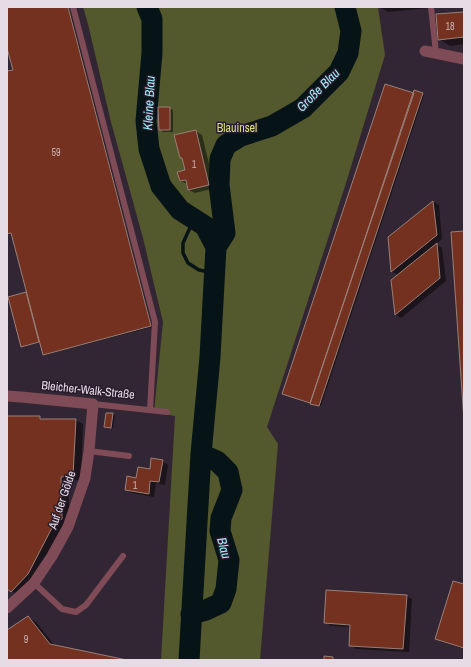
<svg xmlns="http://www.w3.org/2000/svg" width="471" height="667" font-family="'Archivo Narrow',sans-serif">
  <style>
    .green { fill: #54582d }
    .shadow { fill: #0007 }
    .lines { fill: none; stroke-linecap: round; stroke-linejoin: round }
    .stream { stroke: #071417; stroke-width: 3.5 }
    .river { stroke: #071417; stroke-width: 21 }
    .building { fill: #74311f; stroke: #988079 }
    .service { stroke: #7e4b56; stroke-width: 6 }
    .minor { stroke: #7e4b56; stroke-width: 11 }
    .labels { text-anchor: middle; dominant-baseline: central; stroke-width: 3; stroke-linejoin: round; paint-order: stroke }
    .number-label { font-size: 10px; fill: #c9b1b4 }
    .park-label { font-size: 12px; fill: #d7e078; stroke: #291c2a }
    .street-label { font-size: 12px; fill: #e5dce6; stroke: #291c2a }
    .water-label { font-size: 13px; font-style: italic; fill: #a2edfe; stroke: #291c2a }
  </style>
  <rect width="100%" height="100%" fill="#332634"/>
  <!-- green -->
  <path class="green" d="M83,7H378L385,55L346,183L267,427L278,444L260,660H161L175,416L154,412L163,322L143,238L111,122L88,24Z"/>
  <!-- shadow -->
  <path class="shadow" d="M7,7H69L152,327L45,355L44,354L41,342L23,347L22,346L9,298L28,293L12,234L7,235V72L14,70L7,44Z
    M380,7H429V8L388,12Z
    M464,13V44L450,46L439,39Z
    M415,92L424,95L321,406L313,405L285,394Z
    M169,108L173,110V132H163L160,129Z
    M196,131L202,135L215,188L195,193L189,190L188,184L180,181L186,171L183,159L180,158L176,136Z
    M434,202L439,205L442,239L436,244L442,248L446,281L401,318L395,314L399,275L392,272L389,238Z
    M107,414L115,415L113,428L105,427Z
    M7,417H39L45,420H76L83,424L81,480L68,481L70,524L36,578L20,596L7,588Z
    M162,461L168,465L165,485L156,483L154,497L132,493L126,490L137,479Z
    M464,585V649L442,642L436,639Z
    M406,596L412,599L409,652L356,649L350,645L351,627L331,626L325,622Z
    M28,618L36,622L55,646L123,660H7V631Z"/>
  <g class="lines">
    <!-- stream -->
    <path class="stream" d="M194,219L183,243V253L188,263L199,270L215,273"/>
    <!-- river -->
    <path class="river" d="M147,7L152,19V53L146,121L149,149L161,186L180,210L205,226L216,247
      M191,614L206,610L221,603L226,589L229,560L220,531L221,518L232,490L228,472L217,461L201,454
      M189,660L201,454L210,357L216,247L225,233L219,185L220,159L226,145L241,136L272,126L303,108L339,72L348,53L351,31L345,7"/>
  </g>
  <!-- building -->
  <path class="building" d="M7,7H68L151,326L43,355L11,233L7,234V71L13,70L7,48Z
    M464,12V37L438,40L436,14Z
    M385,84L414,93L310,403L282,394Z
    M414,90L423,93L319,406L310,404Z
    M158,107H170V130H159Z
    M196,130L209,185L188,190L186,180L180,181L177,172L185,170L182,158H180L174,135Z
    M433,201L437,235L391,272L388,237Z
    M464,231V421L451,232Z
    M437,243L440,278L395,315L391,280Z
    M26,292L39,342L21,347L8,297Z
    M106,413H113L111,428L104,427Z
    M7,416H40V419H76L73,476L61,477L62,519L55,522L28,574L11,592L7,589Z
    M151,458L163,460L159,482L150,481L149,494L125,490L127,476L136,478L138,467L150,469Z
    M453,581L464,584V648L435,639Z
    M326,590L407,595L403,649L349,646L350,625L324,623Z
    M28,616L50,644L127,660H7V630Z
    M324,656L333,657V660H324Z"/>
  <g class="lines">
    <!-- service -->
    <path class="service" d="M73,7L155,322L150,410
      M431,7L436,53
      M93,404L167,412
      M89,451L129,456
      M34,583L62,609L76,612L86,605L123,556"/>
    <!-- minor -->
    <path class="minor" d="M425,51L464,59
      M7,396L21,397L93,404L89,451L85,478L68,527L52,556L34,583L7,608"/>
  </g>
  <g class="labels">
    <!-- number labels -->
    <g class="number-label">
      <text x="450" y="26">18</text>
      <text x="56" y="152">59</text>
      <text x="194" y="164">1</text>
      <text x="135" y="485">1</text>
      <text x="26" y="639">9</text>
    </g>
    <!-- park labels -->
    <g class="park-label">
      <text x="237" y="128">Blauinsel</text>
    </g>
    <!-- street labels -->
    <g class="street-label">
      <text transform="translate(88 390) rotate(6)">Bleicher-Walk-Straße</text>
      <text transform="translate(62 500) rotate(-71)">Auf der Gölde</text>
    </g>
    <!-- water labels -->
    <g class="water-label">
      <text transform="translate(318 90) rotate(-45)">Große Blau</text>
      <text transform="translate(149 103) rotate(-87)">Kleine Blau</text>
      <text transform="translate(224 548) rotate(75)">Blau</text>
    </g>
  </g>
  <!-- border -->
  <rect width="471" height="667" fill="none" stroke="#e5dce6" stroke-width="16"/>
</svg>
